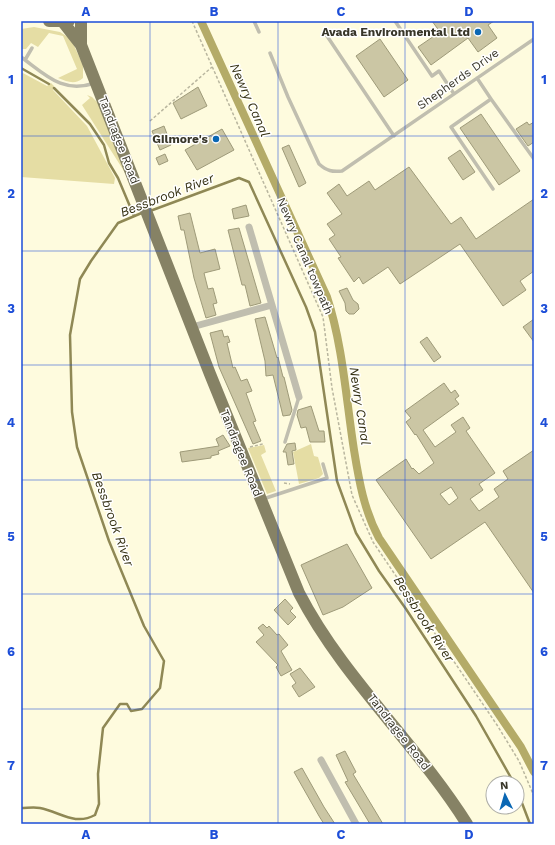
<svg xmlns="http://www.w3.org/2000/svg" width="555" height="845" font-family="'Work Sans',sans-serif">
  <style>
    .green { fill: #e5dda4 }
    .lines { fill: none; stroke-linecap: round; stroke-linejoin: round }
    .stream { stroke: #8f8855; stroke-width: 2.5 }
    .canal { stroke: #b4ab68; stroke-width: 8 }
    .building { fill: #cbc6a4; stroke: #9e9a79; fill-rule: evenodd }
    .path { stroke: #b9b69f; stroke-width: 1.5; stroke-dasharray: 3 2; stroke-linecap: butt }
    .service { stroke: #c0beaf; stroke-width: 3.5 }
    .minor { stroke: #c0beaf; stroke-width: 7 }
    .trunk { stroke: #868265; stroke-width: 12 }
    .grid { fill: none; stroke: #1d4ed8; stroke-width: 1; stroke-opacity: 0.55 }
    .poi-dot { fill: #0a67b4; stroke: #fff; stroke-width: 1.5 }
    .labels { text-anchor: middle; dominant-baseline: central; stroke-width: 3; stroke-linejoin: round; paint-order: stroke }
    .poi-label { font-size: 12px; font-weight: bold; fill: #383629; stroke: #fff; text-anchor: end }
    .street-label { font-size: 12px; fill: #383629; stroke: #fff }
    .water-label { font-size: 13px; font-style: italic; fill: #353113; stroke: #fff }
    .neatline { fill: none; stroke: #1d4ed8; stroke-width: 1.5 }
    .grid-label { font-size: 13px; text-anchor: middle; font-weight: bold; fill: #1d4ed8 }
  </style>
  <rect width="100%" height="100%" fill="#fefbde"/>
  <!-- green -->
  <path class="green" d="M34,27L60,32L71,39L83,65V78C75,85 68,82 58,78L77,69L63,36L49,33L38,47L31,43L26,49H21V29Z
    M21,72L47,86L51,83L54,86L53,90L87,126L115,178L114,184L21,177Z
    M87,95L92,97L98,103L129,179L82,105L90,98Z
    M311,444L314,456L318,457L323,474L319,478L299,484L293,452Z
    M264,445L266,452L261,455L276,491L267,494L248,448Z"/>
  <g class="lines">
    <!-- stream -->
    <path class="stream" d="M21,68L49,84
      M54,88L90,124L104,145L109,163L118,178L134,216
      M150,211L239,178L249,182L306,307L315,332L337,481L356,533L379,571L406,609L476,716L514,783
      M517,790L530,824
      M21,808C27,808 34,807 40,808C60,812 75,826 95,815L99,804L98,774L103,728L120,704H127L131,711L142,709L160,688L164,661L144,626L109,541L77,447L72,412L70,335L80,279L91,261L118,223L144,212"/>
    <!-- canal -->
    <path class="canal" d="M201,21L327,297C343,346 346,399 354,450C359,481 364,510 379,538L521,747L534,772"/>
  </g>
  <!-- building -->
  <path class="building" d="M432,21H494L488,25L497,38L478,52L468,38L431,65L418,47L440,32Z
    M380,39L408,80L384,97L356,56Z
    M198,87L207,106L181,119L173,103Z
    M481,114L520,171L499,185L460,128Z
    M527,122L529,125L534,122V142L528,146L516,129Z
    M164,126L171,145L160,150L152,131Z
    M222,129L234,150L197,170L185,150Z
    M289,145L306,183L299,187L282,148Z
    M460,150L475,172L463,180L448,158Z
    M165,154L168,161L159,165L156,158Z
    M409,167L451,224L461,217L476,239L534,199V271L520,281L526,290L503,306L460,244L400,284L388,267L363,284L359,277L354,282L338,258L341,257L329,239L335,235L327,224L342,214L327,193L339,184L347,196L369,181L375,190Z
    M246,205L249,216L234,219L232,209Z
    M190,213L200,253L215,249L220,269L204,273L208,289L213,288L217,303L213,304L216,315L206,318L194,278L184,230H181L178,216Z
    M239,228L261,303L250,306L245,285H242L228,230Z
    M347,288L353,300L358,304L359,309L354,314H349L346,311L345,303L339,291Z
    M265,317L277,358L278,357L283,377H284L292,410L290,415L283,416L273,375L266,376L265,361L255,319Z
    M534,319V342L523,327Z
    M222,330L224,337L228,336L230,342L227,343L233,368L235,367L241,381L247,379L252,391L246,393L256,421L253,422L261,441L253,444L219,367L210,333Z
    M427,337L441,357L434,362L420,342Z
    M444,383L451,393L455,390L459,396L455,399L459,404L423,430L435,447L456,432L451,425L463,417L470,428L466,431L495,473L479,484L483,490L470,499L479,511L499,497L494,489L508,479L503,471L534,450V593L485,522L431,559L376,480L406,459L412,469L413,468L419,474L434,463L416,434L415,435L406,422L411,418L405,411ZM451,487L458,498L449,505L440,494Z
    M311,406L319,431H324L325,442H310L306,427L301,428L297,415L298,410Z
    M223,435L230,446L218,451L219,454L211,456V458L182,462L180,452L219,446L216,439Z
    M295,443L296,450L292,451L294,464L288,465L286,452H283L287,444Z
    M347,544L372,588L343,607L323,615L301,565Z
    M285,599L293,608L290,611L296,617L288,625L274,610Z
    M263,624L267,628L269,626L277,635L279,634L288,645L281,651L292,670L281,676L276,667L278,665L256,642L264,635L258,628Z
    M300,668L315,687L299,697L292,686L296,683L290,674Z
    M345,751L356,772L353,774L383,824H370L345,782L348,781L336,755Z
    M302,768L324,807L335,824H324L319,816L294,772Z"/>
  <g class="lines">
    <!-- path -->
    <path class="path" d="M192,21L323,317L332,388L352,495L373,542L497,725L519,761L534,796
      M533,21L534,23
      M150,121L212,67
      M250,447L263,444
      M284,483L290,484"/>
    <!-- service -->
    <path class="service" d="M254,21L259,32
      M395,21L432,76L439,71L454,94
      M325,33L394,136
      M270,53L288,97L319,164C327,171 332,172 342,171L534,39
      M21,57C46,75 62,94 95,83
      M25,60L32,48
      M477,78L491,99L451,127L493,189
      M491,99L534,159
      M285,442L299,397
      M263,499L327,478L323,464"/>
    <!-- minor -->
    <path class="minor" d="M249,227L299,397
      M192,327L272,305
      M321,760L356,824"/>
    <!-- trunk -->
    <path class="trunk" d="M49,21H69
      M81,21V45L210,374L299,593C343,678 416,743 467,824
      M63,22L81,45"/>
  </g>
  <!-- grid -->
  <path class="grid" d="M150,21V824M278,21V824M405,21V824M21,136H534M21,251H534M21,365H534M21,480H534M21,594H534M21,709H534"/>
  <!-- markers -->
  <g class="poi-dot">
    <circle cx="478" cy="32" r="4"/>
    <circle cx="216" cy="139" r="4"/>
  </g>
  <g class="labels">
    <!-- poi labels -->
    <g class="poi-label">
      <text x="470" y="32">Avada Environmental Ltd</text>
      <text x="208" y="139">Gilmore's</text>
    </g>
    <!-- street labels -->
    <g class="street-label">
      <text transform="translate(458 79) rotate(-35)">Shepherds Drive</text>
      <text transform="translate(119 140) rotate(69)">Tandragee Road</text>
      <text transform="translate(305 256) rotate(67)">Newry Canal towpath</text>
      <text transform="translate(241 453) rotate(68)">Tandragee Road</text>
      <text transform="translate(399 732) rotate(52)">Tandragee Road</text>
    </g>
    <!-- water labels -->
    <g class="water-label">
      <text transform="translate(250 100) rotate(66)">Newry Canal</text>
      <text transform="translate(167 195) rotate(-21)">Bessbrook River</text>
      <text transform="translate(360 406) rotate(81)">Newry Canal</text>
      <text transform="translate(113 519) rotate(70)">Bessbrook River</text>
      <text transform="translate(424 619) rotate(57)">Bessbrook River</text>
    </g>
  </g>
  <!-- border -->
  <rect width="555" height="845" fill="none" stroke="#ffffff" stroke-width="44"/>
  <!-- north arrow -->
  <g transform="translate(505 795) rotate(355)"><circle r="19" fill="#ffffff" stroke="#afafa9"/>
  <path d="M0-3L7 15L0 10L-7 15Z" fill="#0a67b4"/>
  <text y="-6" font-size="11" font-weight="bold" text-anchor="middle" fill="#383629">N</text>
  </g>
  <rect x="22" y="22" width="511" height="801" class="neatline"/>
  <g class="grid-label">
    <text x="86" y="16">A</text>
    <text x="214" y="16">B</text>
    <text x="341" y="16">C</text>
    <text x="469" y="16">D</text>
    <text x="11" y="84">1</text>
    <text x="544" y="84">1</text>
    <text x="11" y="198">2</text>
    <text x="544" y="198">2</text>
    <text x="11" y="313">3</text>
    <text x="544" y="313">3</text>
    <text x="11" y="427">4</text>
    <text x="544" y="427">4</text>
    <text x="11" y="541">5</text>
    <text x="544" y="541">5</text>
    <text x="11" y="656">6</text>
    <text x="544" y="656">6</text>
    <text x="11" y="770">7</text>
    <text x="544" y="770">7</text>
    <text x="86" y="839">A</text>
    <text x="214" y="839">B</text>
    <text x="341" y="839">C</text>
    <text x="469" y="839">D</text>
  </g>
</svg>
